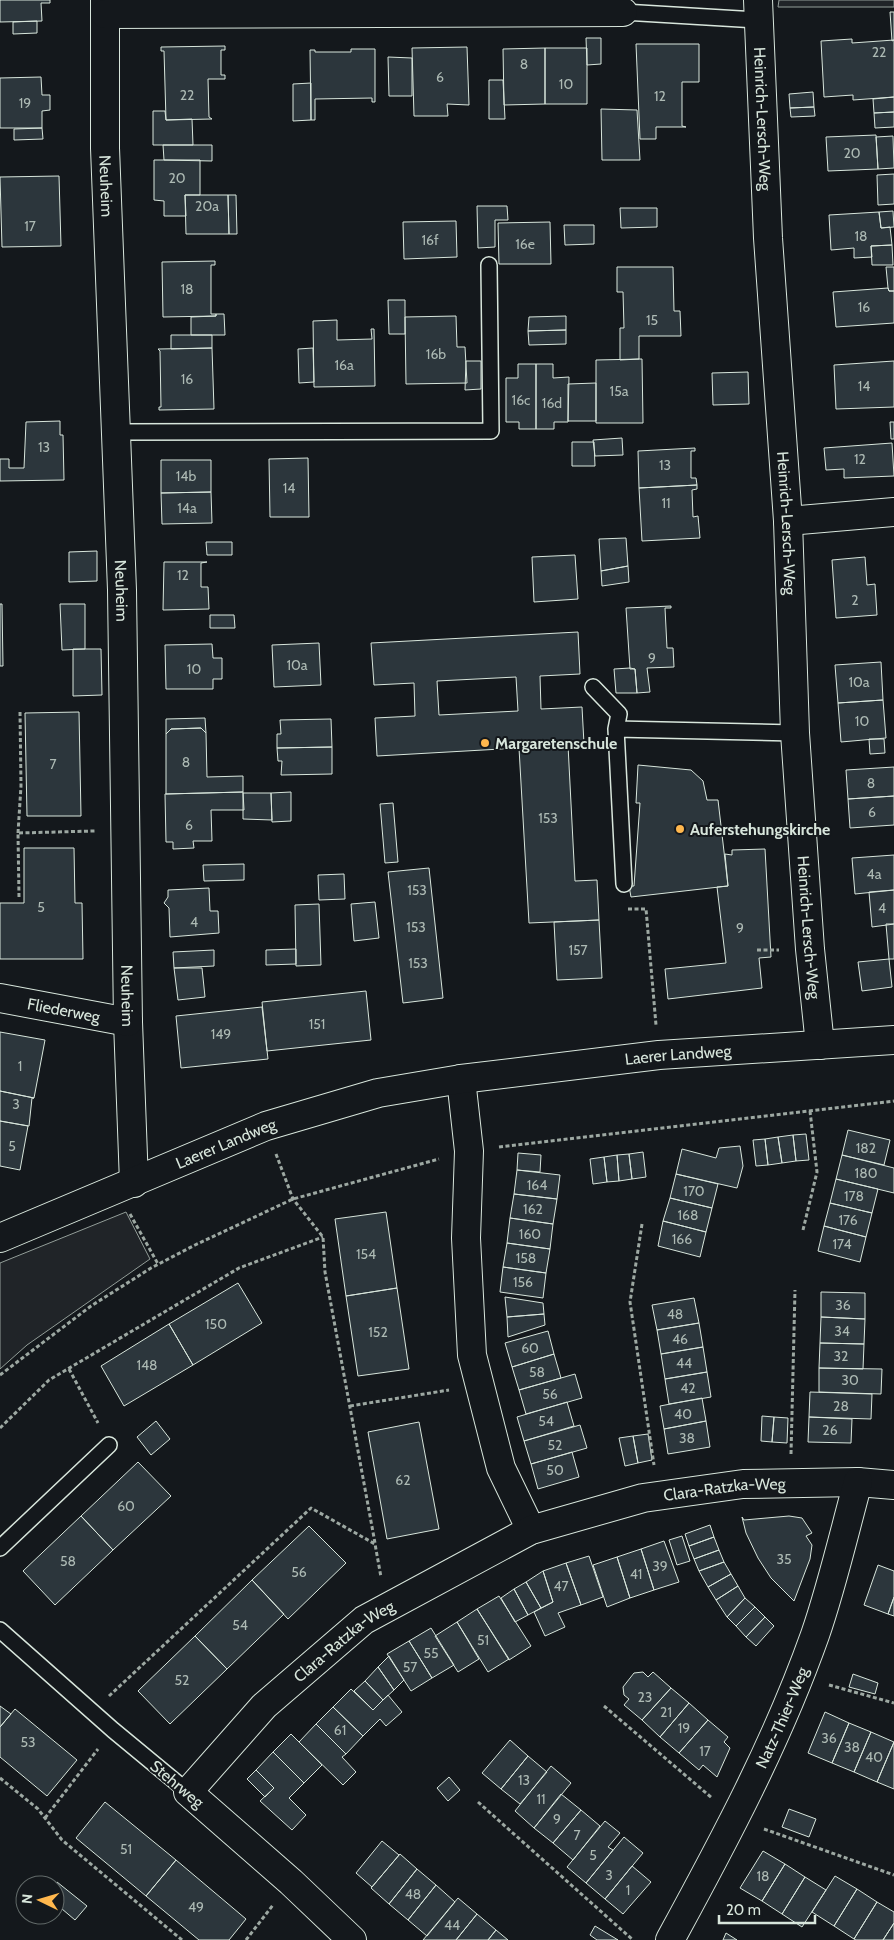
<svg xmlns="http://www.w3.org/2000/svg" width="894" height="1940" font-family="Cabin,sans-serif">
  <style>
    .green { fill: #202428; stroke: #939e99 }
    .building { fill: #2c363c; stroke: #d8e6dc; fill-rule: evenodd }
    .lines { fill: none; stroke-linecap: round; stroke-linejoin: round }
    .lane-casing { stroke: #d8e6dc; stroke-width: 18 }
    .street-casing { stroke: #d8e6dc; stroke-width: 30 }
    .path { stroke: #9da8a2; stroke-width: 3; stroke-dasharray: 4 2.5; stroke-linecap: butt }
    .lane { stroke: #14181c; stroke-width: 15 }
    .street { stroke: #14181c; stroke-width: 28 }
    .poi-dot { fill: #ffb74d; stroke: #14181c; stroke-width: 2 }
    .labels { text-anchor: middle; dominant-baseline: central; stroke-width: 4; stroke-linejoin: round; paint-order: stroke }
    .number-label { font-size: 14px; fill: #adbab4 }
    .street-label { font-size: 16px; fill: #d8e6dc; stroke: #14181c }
    .poi-label { font-size: 16px; font-weight: bold; fill: #d8e6dc; stroke: #14181c; text-anchor: start }
  </style>
  <rect width="100%" height="100%" fill="#14181c"/>
  <!-- green -->
  <path class="green" d="M779,0H894V7H778Z
    M126,1212L150,1259L27,1345L0,1369V1263Z"/>
  <!-- building -->
  <path class="building" d="M0,0H50V3H41L42,21L0,22Z
    M890,12H894V40L892,41Z
    M37,21V33L13,34V22Z
    M586,38H601V64L587,65Z
    M852,39V43L894,40V97L853,100V95L824,97L821,41Z
    M636,44H699V82H682V126L686,127H656V139H640Z
    M225,46V50H221V75H225V79H208L209,117L212,119L166,120L164,51H161V47Z
    M467,47L469,105L447,104L448,116H414L412,48Z
    M545,48H587V104H545Z
    M545,48V104L504,105L503,49Z
    M351,49H375V102H372V98L315,99V120H311L310,50H315V52H351Z
    M388,57L412,58V96H389Z
    M41,77L42,95H50V110L42,111V128H0V78Z
    M489,80H503L505,119H489Z
    M311,83V120L293,121V84Z
    M813,92L814,107L790,108L789,94Z
    M894,97V112L874,113L873,99Z
    M814,107L815,116L791,117L790,108Z
    M601,109L637,110L640,160H602Z
    M153,111H165L166,120L192,119L193,145H153Z
    M894,112V127L875,128L874,113Z
    M42,128L43,139L14,140V129Z
    M876,135L878,169L828,171L826,137Z
    M893,136L894,168L878,169L876,137Z
    M163,145H212V161L164,160Z
    M154,160H200V195H185L186,216H164V201L154,200Z
    M894,174V204L878,205L877,175Z
    M59,176L61,246L2,247L0,177Z
    M185,195H228L229,234H186Z
    M228,195H236L237,234H229Z
    M477,206H507L508,220H495V247L478,248Z
    M620,208H657V227L621,228Z
    M893,211L894,227L881,228L879,212Z
    M879,212L881,228L890,227L892,245L871,246L872,257L854,258V248L831,250L829,215Z
    M456,221L457,257L404,259L403,222Z
    M550,222L551,264H499L498,223Z
    M564,225H594V244L565,245Z
    M892,245L893,265H872L871,246Z
    M215,261V265H211V314H216V316L163,317L162,262Z
    M617,267H673L674,311H680L681,336H639V359L620,360V328H624L623,292H617Z
    M886,267H894V291H889L888,288Z
    M888,288L889,291H894V323L836,327L833,292Z
    M388,300H405V334H389Z
    M216,314H224L225,335H191V317L216,316Z
    M456,316L457,347H465L467,383L406,384L405,317Z
    M566,316V330L528,331L529,317Z
    M337,320V340L372,339L371,329H374L375,386L314,387L313,321Z
    M566,330V344L529,345L528,331Z
    M171,335H212V348L171,349Z
    M212,348L214,409L159,410V407H161L160,351L158,349Z
    M313,348L314,382L299,383L298,349Z
    M642,359L643,423H596V360Z
    M466,361H481V389L465,390Z
    M894,361V407L836,409L834,365Z
    M518,364H536V429H519V422H506V378H518Z
    M536,364H553V378L569,377L568,422H554V429H536Z
    M748,372L749,404L713,405L712,373Z
    M596,383V421H568V384Z
    M60,421V435H63L64,480L0,481V459H9V468H24L26,422Z
    M890,422H894V439H891Z
    M622,438L623,455L595,456L593,440Z
    M572,442H594L595,466H572Z
    M892,443L894,476L844,478V469L826,470L824,448Z
    M695,448V451H691V478H696L697,485L639,488L638,451Z
    M308,458L309,517H270L269,459Z
    M161,460H211V492L161,493Z
    M697,485V489L692,490L693,517L698,516L700,538L642,541L639,488Z
    M211,492L212,523L162,524L161,493Z
    M626,538L628,566L601,571L599,539Z
    M206,542H232V555H207Z
    M97,551V581L69,582V552Z
    M575,555L578,599L534,602L532,557Z
    M865,557L867,585L875,584L877,615L836,618L832,560Z
    M164,562H207L201,563V587H208L209,609L163,610Z
    M628,566L629,582L602,586L601,571Z
    M0,604H2L3,666H0Z
    M60,604H85V649L62,650Z
    M671,606V608H665L667,648H673L674,667L647,668L650,692L637,693L635,669H630L626,608Z
    M210,615H234L235,628H210Z
    M578,632L580,674L540,676L541,709L582,707L584,744L568,745L575,881L597,880L599,920L529,923L519,748L377,756L375,718L415,716L414,683L374,685L371,643ZM516,677L518,711L439,715L437,681Z
    M319,643L321,685L274,687L272,645Z
    M212,644L213,658H222V679H213V689H166L165,645Z
    M73,649H101L102,695L73,696Z
    M881,662L883,700L838,703L835,665Z
    M630,668L635,669L637,693H616L614,669Z
    M883,700L886,738L841,742L838,703Z
    M79,712L81,816H27L25,713Z
    M205,718L206,733L201,728L171,729L166,734V719Z
    M331,719L332,747L277,748V734H281L280,720Z
    M201,728L206,733L207,777L243,776V792L166,794V734L171,729Z
    M869,739H884L885,753L870,754Z
    M332,747V774L281,775L282,761H278L277,748Z
    M638,765L691,770L703,781L707,800H718L728,886L631,897L629,886H634L640,803H636Z
    M894,767V796L848,799L846,770Z
    M243,792L244,810H211L212,841H193L194,848L173,849V842H166L165,794Z
    M291,792V821L272,822L271,793Z
    M243,793H271L272,820L243,819Z
    M894,796V825L850,828L848,799Z
    M393,803L398,862L385,863L380,804Z
    M24,848H74L75,903H82L83,959H0V903H24Z
    M765,849L771,957L759,958L762,988L668,999L665,969L726,963L717,887L728,886L725,854L732,855V850Z
    M894,855V890L855,894L852,858Z
    M244,864V880L204,881L203,865Z
    M429,868L443,998L403,1003L388,872Z
    M344,874L345,899L319,900L318,875Z
    M209,888L210,911H218L219,933L170,937L169,908L164,903L168,897V890Z
    M894,890V924L872,927L869,892Z
    M375,902L379,938L354,941L351,904Z
    M319,904L321,965L296,966L295,905Z
    M599,920L602,978L557,980L554,922Z
    M886,924H894V959H889Z
    M296,949V964L266,965V950Z
    M214,950V966L174,968L173,952Z
    M889,959L892,987L862,991L858,962Z
    M174,968H202L205,997L178,1000Z
    M366,991L371,1040L267,1051L262,1002Z
    M262,1007L268,1059L181,1068L176,1016Z
    M0,1032L45,1040L34,1098L0,1091Z
    M0,1091L34,1098H32L29,1126L0,1121Z
    M0,1121L28,1126L20,1170L0,1166Z
    M848,1130L890,1140L884,1165L842,1155Z
    M806,1134L809,1160L796,1161L793,1135Z
    M793,1135L796,1161L782,1163L778,1137Z
    M778,1137L782,1163L768,1165L765,1139Z
    M765,1139L768,1165L756,1166L753,1140Z
    M740,1146L743,1166L737,1188L676,1174L682,1149L716,1158L719,1148Z
    M643,1152L646,1177L632,1179L629,1154Z
    M518,1153L541,1155L540,1172L517,1170Z
    M629,1154L632,1179L619,1181L617,1155Z
    M617,1155L619,1181L607,1182L604,1157Z
    M842,1155L894,1168V1193L836,1179Z
    M604,1157L607,1182L593,1184L590,1159Z
    M517,1170L560,1175L557,1199L514,1194Z
    M676,1174L718,1184L712,1208L670,1198Z
    M836,1179L878,1189L872,1213L830,1203Z
    M514,1194L557,1199L553,1224L510,1218Z
    M670,1198L712,1208L706,1232L663,1221Z
    M830,1203L872,1213L866,1237L824,1226Z
    M386,1212L397,1288L346,1296L335,1219Z
    M510,1218L553,1224L550,1249L507,1243Z
    M663,1221L706,1232L700,1257L658,1246Z
    M824,1226L866,1237L860,1262L818,1251Z
    M507,1243L550,1249L546,1273L503,1267Z
    M503,1267L546,1273L543,1298L500,1292Z
    M238,1283L262,1323L193,1365L169,1324Z
    M397,1288L409,1369L358,1376L346,1296Z
    M821,1292L865,1293V1319L821,1317Z
    M505,1297L543,1303L544,1314L507,1317Z
    M694,1298L699,1323L657,1330L652,1305Z
    M544,1314L545,1325L508,1337L507,1317Z
    M821,1317L865,1319L864,1344L820,1343Z
    M699,1323L703,1347L661,1354L657,1330Z
    M169,1324L193,1365L124,1406L101,1366Z
    M548,1331L554,1354L512,1367L505,1343Z
    M820,1343L864,1344L863,1369L819,1368Z
    M703,1347L707,1372L665,1379L661,1354Z
    M554,1354L561,1378L519,1390L512,1367Z
    M819,1368L882,1369L881,1394L819,1392Z
    M707,1372L711,1397L669,1404L665,1379Z
    M575,1374L582,1398L526,1414L519,1390Z
    M810,1392L872,1394L871,1419L809,1417Z
    M702,1398L706,1421L664,1429L660,1406Z
    M567,1402L574,1426L524,1441L517,1417Z
    M762,1416L774,1417L772,1442L761,1441Z
    M774,1417L788,1418L787,1443L772,1442Z
    M809,1417L852,1419L851,1443L808,1442Z
    M156,1421L170,1439L151,1455L137,1437Z
    M706,1421L710,1447L668,1454L664,1429Z
    M419,1422L439,1529L387,1539L368,1432Z
    M580,1425L587,1448L531,1464L524,1441Z
    M648,1434L652,1460L638,1463L633,1436Z
    M633,1436L638,1463L625,1466L619,1438Z
    M572,1452L579,1477L538,1489L531,1464Z
    M138,1462L171,1496L113,1550L81,1516Z
    M81,1516L113,1550L55,1605L23,1571Z
    M789,1516L802,1518L812,1533L806,1536L812,1545L810,1559L794,1601L771,1578L758,1558L746,1533L742,1517L744,1520Z
    M710,1525L714,1537L689,1546L685,1534Z
    M309,1526L346,1563L288,1619L252,1580Z
    M682,1536L690,1561L677,1565L669,1540Z
    M714,1537L719,1550L694,1559L689,1546Z
    M664,1541L679,1582L654,1590L641,1549Z
    M641,1549L654,1590L630,1598L617,1557Z
    M719,1550L724,1562L699,1571L694,1559Z
    M589,1556L603,1597L581,1605L566,1563Z
    M617,1557L630,1598L607,1607L593,1565Z
    M724,1562L731,1574L708,1587L699,1571Z
    M566,1563L581,1605L558,1613L565,1627L545,1636L534,1612L553,1602L543,1571Z
    M878,1565L894,1571V1597L888,1614L864,1605Z
    M543,1571L553,1602L541,1608L526,1582Z
    M731,1574L738,1586L716,1600L708,1587Z
    M252,1580L284,1614L227,1669L195,1636Z
    M526,1582L541,1608L528,1615L514,1589Z
    M738,1586L745,1598L727,1617L716,1600Z
    M514,1589L528,1615L515,1622L501,1598Z
    M499,1596L531,1646L509,1660L477,1609Z
    M894,1597V1616L888,1614Z
    M745,1598L755,1607L736,1626L727,1617Z
    M755,1607L765,1617L746,1637L736,1626Z
    M477,1609L509,1659L488,1672L457,1622Z
    M765,1617L774,1626L756,1646L746,1637Z
    M457,1622L479,1659L458,1672L435,1636Z
    M431,1628L454,1665L432,1678L409,1641Z
    M195,1636L227,1669L170,1724L138,1691Z
    M409,1641L432,1678L411,1691L387,1654Z
    M389,1656L404,1680L394,1690L378,1667Z
    M378,1667L394,1690L383,1700L365,1681Z
    M643,1672L648,1677L653,1672L671,1688L642,1720L624,1705L629,1699L624,1695L623,1687L634,1673Z
    M853,1674L878,1683L875,1694L849,1687Z
    M365,1681L383,1700L373,1710L354,1691Z
    M671,1688L689,1703L660,1737L642,1720Z
    M351,1689L373,1710L388,1695L402,1712L386,1726L380,1719L363,1736L333,1707Z
    M689,1703L708,1720L679,1753L660,1737Z
    M0,1706L11,1714L0,1727Z
    M333,1707L363,1736L346,1754L316,1724Z
    M15,1709L77,1760L47,1796L0,1757V1727Z
    M825,1712L849,1723L832,1763L808,1753Z
    M708,1720L728,1737L724,1742L730,1748L717,1777L703,1765L699,1770L679,1753Z
    M849,1723L871,1732L854,1772L832,1763Z
    M316,1724L346,1754L342,1757L356,1772L343,1785L299,1742Z
    M871,1732L894,1742L877,1782L854,1772Z
    M291,1734L322,1765L304,1783L273,1752Z
    M510,1740L528,1756L501,1789L482,1773Z
    M894,1742V1789L877,1782Z
    M273,1752L304,1783L289,1798L306,1815L292,1830L260,1801L274,1788L256,1770Z
    M528,1756L547,1772L520,1804L501,1789Z
    M551,1766L571,1783L534,1828L515,1811Z
    M256,1770L274,1788L265,1797L247,1779Z
    M449,1777L460,1790L448,1801L437,1788Z
    M561,1794L581,1810L553,1843L534,1828Z
    M105,1802L176,1860L146,1896L76,1838Z
    M789,1809L816,1819L809,1837L782,1827Z
    M581,1810L600,1826L573,1860L553,1843Z
    M605,1821L620,1833L608,1847L613,1850L586,1883L567,1867Z
    M624,1837L643,1853L605,1899L586,1883Z
    M382,1841L399,1855L372,1887L356,1873Z
    M763,1851L785,1864L762,1901L740,1888Z
    M400,1854L417,1869L389,1904L371,1888Z
    M176,1860L246,1919L229,1940H199L146,1896Z
    M785,1864L805,1877L782,1914L762,1901Z
    M632,1866L651,1882L623,1914L605,1899Z
    M417,1869L436,1885L408,1920L389,1904Z
    M835,1876L857,1889L834,1926L812,1912Z
    M805,1877L826,1890L802,1927L782,1914Z
    M57,1882L87,1906L75,1920L55,1903L54,1885Z
    M436,1885L455,1902L427,1936L408,1920Z
    M857,1889L877,1902L854,1939L834,1926Z
    M458,1898L477,1914L456,1940H423Z
    M877,1902L894,1912V1923L883,1940H856L854,1939Z
    M477,1914L496,1930L488,1940H456Z
    M894,1923V1940H883Z
    M595,1926L618,1940H597L590,1935Z
    M496,1930L508,1940H488Z
    M726,1933L737,1940H723Z"/>
  <g class="lines">
    <!-- lane casing -->
    <g class="lane-casing">
      <path id="lane" d="M623,6V12L757,20
        M116,432L491,431L489,265
        M593,687L619,714L616,729L624,884
        M616,729L795,733
        M0,1548L109,1445
        M0,1630L113,1730L188,1792"/>
    </g>
    <!-- street casing -->
    <g class="street-casing">
      <g id="street">
        <path id="s1" d="M105,0V148L122,590L128,1022L134,1183"/>
        <path id="s2" d="M758,0L768,238L788,521L795,733L810,949L820,1045"/>
        <path d="M105,14L623,12"/>
        <path d="M788,521L894,512"/>
        <path id="s3" d="M0,998L128,1022"/>
        <path d="M461,1079L469,1151L466,1238L472,1355L501,1468L531,1530"/>
        <path id="s4" d="M0,1238L266,1126L378,1093L461,1079L659,1055L894,1040"/>
        <path id="s5" d="M352,1940L291,1882L188,1792L264,1706L364,1620L531,1530L643,1498L743,1484L858,1482L894,1485"/>
        <path id="s6" d="M670,1940C724,1841 777,1742 815,1635C832,1586 844,1533 858,1482"/>
      </g>
    </g>
    <!-- path -->
    <path class="path" d="M18,833L21,786L20,711
      M19,897L18,833L95,831
      M628,909H646L656,1025
      M757,950H779
      M499,1147L894,1101
      M276,1154L293,1199L323,1237L325,1272L375,1543
      M130,1214L158,1264
      M642,1224L630,1302L654,1465
      M803,1230L817,1172L810,1111
      M69,1369L98,1423
      M0,1375L91,1306L151,1268L195,1245L293,1199L439,1159
      M350,1406L449,1390
      M0,1428L49,1380L239,1268L323,1237
      M791,1454L795,1290
      M829,1685L894,1703
      M109,1696L311,1508L375,1544L381,1577
      M604,1706L712,1798
      M0,1778L38,1809L62,1840L182,1940
      M478,1802L633,1940
      M45,1818L98,1749
      M764,1829L894,1875
      M246,1940L273,1905"/>
    <!-- lane -->
    <use href="#lane" class="lane"/>
    <!-- street -->
    <use href="#street" class="street"/>
  </g>
  <!-- markers -->
  <g class="poi-dot">
    <circle cx="485" cy="743" r="5"/>
    <circle cx="680" cy="829" r="5"/>
  </g>
  <g class="labels">
    <!-- number labels -->
    <g class="number-label">
      <text x="879" y="52">22</text>
      <text x="524" y="64">8</text>
      <text x="440" y="77">6</text>
      <text x="566" y="84">10</text>
      <text x="187" y="95">22</text>
      <text x="660" y="96">12</text>
      <text x="25" y="103">19</text>
      <text x="852" y="153">20</text>
      <text x="177" y="178">20</text>
      <text x="207" y="206">20a</text>
      <text x="30" y="226">17</text>
      <text x="861" y="236">18</text>
      <text x="430" y="240">16f</text>
      <text x="525" y="244">16e</text>
      <text x="187" y="289">18</text>
      <text x="864" y="307">16</text>
      <text x="652" y="320">15</text>
      <text x="436" y="354">16b</text>
      <text x="344" y="365">16a</text>
      <text x="187" y="379">16</text>
      <text x="864" y="386">14</text>
      <text x="619" y="391">15a</text>
      <text x="521" y="400">16c</text>
      <text x="552" y="403">16d</text>
      <text x="44" y="447">13</text>
      <text x="860" y="459">12</text>
      <text x="665" y="465">13</text>
      <text x="186" y="476">14b</text>
      <text x="289" y="488">14</text>
      <text x="666" y="503">11</text>
      <text x="187" y="508">14a</text>
      <text x="183" y="575">12</text>
      <text x="855" y="600">2</text>
      <text x="652" y="658">9</text>
      <text x="297" y="665">10a</text>
      <text x="194" y="669">10</text>
      <text x="859" y="682">10a</text>
      <text x="862" y="721">10</text>
      <text x="186" y="762">8</text>
      <text x="53" y="764">7</text>
      <text x="871" y="783">8</text>
      <text x="872" y="812">6</text>
      <text x="548" y="818">153</text>
      <text x="189" y="825">6</text>
      <text x="874" y="874">4a</text>
      <text x="417" y="890">153</text>
      <text x="41" y="907">5</text>
      <text x="882" y="908">4</text>
      <text x="194" y="922">4</text>
      <text x="416" y="927">153</text>
      <text x="740" y="928">9</text>
      <text x="578" y="950">157</text>
      <text x="418" y="963">153</text>
      <text x="317" y="1024">151</text>
      <text x="221" y="1034">149</text>
      <text x="20" y="1066">1</text>
      <text x="16" y="1104">3</text>
      <text x="12" y="1146">5</text>
      <text x="866" y="1148">182</text>
      <text x="866" y="1173">180</text>
      <text x="537" y="1185">164</text>
      <text x="694" y="1191">170</text>
      <text x="854" y="1196">178</text>
      <text x="533" y="1209">162</text>
      <text x="688" y="1215">168</text>
      <text x="848" y="1220">176</text>
      <text x="530" y="1234">160</text>
      <text x="682" y="1239">166</text>
      <text x="842" y="1244">174</text>
      <text x="366" y="1254">154</text>
      <text x="526" y="1258">158</text>
      <text x="523" y="1282">156</text>
      <text x="843" y="1305">36</text>
      <text x="675" y="1314">48</text>
      <text x="216" y="1324">150</text>
      <text x="842" y="1331">34</text>
      <text x="378" y="1332">152</text>
      <text x="680" y="1339">46</text>
      <text x="530" y="1348">60</text>
      <text x="841" y="1356">32</text>
      <text x="684" y="1363">44</text>
      <text x="147" y="1365">148</text>
      <text x="537" y="1372">58</text>
      <text x="850" y="1380">30</text>
      <text x="688" y="1388">42</text>
      <text x="550" y="1394">56</text>
      <text x="841" y="1406">28</text>
      <text x="683" y="1414">40</text>
      <text x="546" y="1421">54</text>
      <text x="830" y="1430">26</text>
      <text x="687" y="1438">38</text>
      <text x="555" y="1445">52</text>
      <text x="555" y="1470">50</text>
      <text x="403" y="1480">62</text>
      <text x="126" y="1506">60</text>
      <text x="784" y="1559">35</text>
      <text x="68" y="1561">58</text>
      <text x="660" y="1566">39</text>
      <text x="299" y="1572">56</text>
      <text x="636" y="1574">41</text>
      <text x="561" y="1586">47</text>
      <text x="240" y="1625">54</text>
      <text x="483" y="1640">51</text>
      <text x="431" y="1653">55</text>
      <text x="410" y="1667">57</text>
      <text x="182" y="1680">52</text>
      <text x="645" y="1697">23</text>
      <text x="666" y="1712">21</text>
      <text x="684" y="1728">19</text>
      <text x="340" y="1730">61</text>
      <text x="829" y="1738">36</text>
      <text x="28" y="1742">53</text>
      <text x="852" y="1747">38</text>
      <text x="705" y="1751">17</text>
      <text x="874" y="1757">40</text>
      <text x="524" y="1780">13</text>
      <text x="541" y="1799">11</text>
      <text x="557" y="1819">9</text>
      <text x="577" y="1835">7</text>
      <text x="126" y="1849">51</text>
      <text x="593" y="1855">5</text>
      <text x="609" y="1875">3</text>
      <text x="763" y="1876">18</text>
      <text x="628" y="1890">1</text>
      <text x="413" y="1894">48</text>
      <text x="196" y="1907">49</text>
      <text x="452" y="1925">44</text>
    </g>
    <!-- street labels -->
    <g class="street-label">
      <text stroke="none"><textPath href="#s2" startOffset="119">Heinrich-Lersch-Weg</textPath></text>
      <text stroke="none"><textPath href="#s1" startOffset="186">Neuheim</textPath></text>
      <text stroke="none"><textPath href="#s2" startOffset="524">Heinrich-Lersch-Weg</textPath></text>
      <text stroke="none"><textPath href="#s1" startOffset="591">Neuheim</textPath></text>
      <text stroke="none"><textPath href="#s2" startOffset="929">Heinrich-Lersch-Weg</textPath></text>
      <text stroke="none"><textPath href="#s1" startOffset="996">Neuheim</textPath></text>
      <text stroke="none"><textPath href="#s3" startOffset="65">Fliederweg</textPath></text>
      <text stroke="none"><textPath href="#s4" startOffset="708">Laerer Landweg</textPath></text>
      <text stroke="none"><textPath href="#s4" startOffset="245">Laerer Landweg</textPath></text>
      <text stroke="none"><textPath href="#s5" startOffset="856">Clara-Ratzka-Weg</textPath></text>
      <text stroke="none"><textPath href="#s5" startOffset="439">Clara-Ratzka-Weg</textPath></text>
      <text stroke="none"><textPath href="#s6" startOffset="249">Natz-Thier-Weg</textPath></text>
      <text transform="translate(177 1784) rotate(40)">Stehrweg</text>
    </g>
    <!-- poi labels -->
    <g class="poi-label">
      <text x="495" y="743">Margaretenschule</text>
      <text x="690" y="829">Auferstehungskirche</text>
    </g>
  </g>
  <!-- north arrow -->
  <g transform="translate(40 1900) rotate(275)"><circle r="24" fill="#14181c" stroke="#626a69"/>
  <path d="M0-4L9 19L0 12L-9 19Z" fill="#ffb74d"/>
  <text y="-8" font-size="14" font-weight="bold" text-anchor="middle" fill="#d8e6dc">N</text>
  </g>
  <!-- scale -->
  <path d="M719 1915v8h96v-8" fill="none" stroke="#d8e6dc" stroke-width="2.5"/>
  <text x="726" y="1915" font-size="15" fill="#d8e6dc" stroke="#14181c" stroke-width="4" paint-order="stroke">20 m</text>
</svg>
